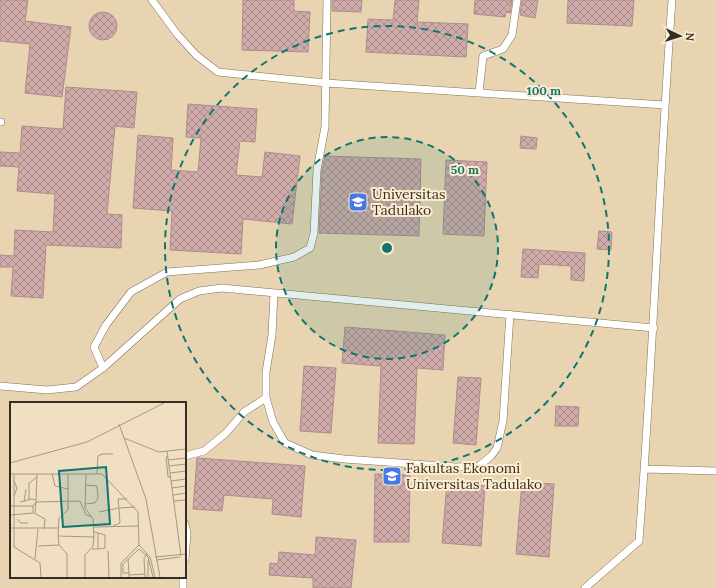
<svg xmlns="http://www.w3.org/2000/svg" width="716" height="588" font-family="Lora,serif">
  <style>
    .built { fill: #e8d4b1; fill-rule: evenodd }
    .building { fill: url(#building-cross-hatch); stroke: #ae8c8b }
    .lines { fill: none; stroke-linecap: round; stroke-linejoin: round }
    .lane-casing { stroke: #807157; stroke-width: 8 }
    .lane { stroke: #fff; stroke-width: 7 }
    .ring { fill: none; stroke: #0f766e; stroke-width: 2; stroke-dasharray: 7 5 }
    .labels { text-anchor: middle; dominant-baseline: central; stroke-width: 4; stroke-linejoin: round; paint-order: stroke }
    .poi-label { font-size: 14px; fill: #342d22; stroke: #fdecd0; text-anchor: start }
    .inset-road { fill: none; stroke: #a59883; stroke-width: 1 }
    .view { fill: #0f766e; fill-opacity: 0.15; stroke: #0f766e; stroke-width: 2 }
    .inset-edge { fill: none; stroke: #342d22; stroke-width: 2 }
    .centre { fill: #0f766e; stroke: #fdecd0; stroke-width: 2 }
    .ring-label { font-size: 12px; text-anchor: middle; font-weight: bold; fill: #0f766e; stroke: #fdecd0; stroke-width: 4; stroke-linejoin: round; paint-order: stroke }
  </style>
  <defs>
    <pattern id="building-cross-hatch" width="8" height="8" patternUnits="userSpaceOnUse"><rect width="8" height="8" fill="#cfacaa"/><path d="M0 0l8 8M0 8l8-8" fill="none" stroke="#a98c8a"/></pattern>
  </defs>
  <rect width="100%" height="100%" fill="#f0dfc3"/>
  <!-- built -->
  <path class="built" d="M0,0H716V588H0ZM11,403H185V577H11Z"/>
  <!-- building -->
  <path class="building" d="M0,0H28L25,21L71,27L62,97L25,93L30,44L0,41Z
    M243,0H294V11L310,12L308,52L242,50Z
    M332,0H362L361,12L332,11Z
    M395,0H419L417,22L468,24L466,57L366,52L368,19L393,20Z
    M475,0H512L510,13L506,12L505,17L474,14Z
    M522,0H538L535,18L520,15Z
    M568,0H634L632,26L567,23Z
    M89 26a14 14 0 1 1 28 0a14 14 0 1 1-28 0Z
    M66,87L137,92L134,128L115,126L107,214L122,215L121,248L46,245L43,298L11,296L13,267H0V255L14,256L15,230L53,232L55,194L17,191L19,167L0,166V152L20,153L22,126L63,129Z
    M188,104L257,109L255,142L240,141L236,175L262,177L265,152L300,156L292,224L243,219L241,254L170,250L172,211L133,208L138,135L173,138L171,170L198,172L201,138L186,137Z
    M521,136L537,138L536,149L520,148Z
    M325,156L421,159L419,236L319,233L322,171Z
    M446,160L487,162L484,236L443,234Z
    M599,231L612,232L611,250L597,249Z
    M523,249L585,253L584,281L571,280V266L539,264L538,278L521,277Z
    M345,327L445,335L443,370L417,368L414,444L378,443L381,366L342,363Z
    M304,366L336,368L331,433L300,431Z
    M458,377L481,378L476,445L453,443Z
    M556,406L579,407L578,426H555Z
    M197,458L305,466L301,517L272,514L273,499L224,495L222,511L193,509Z
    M375,474L410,475L409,542H374Z
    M522,482L554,484L549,557L516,554Z
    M447,483L485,486L481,546L442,543Z
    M316,537L356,540L351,588H313V578L269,575L270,563L278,564L279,552L315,555Z"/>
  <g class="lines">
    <!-- lane casing -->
    <g class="lane-casing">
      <path id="lane" d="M152,0L177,34L196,55L218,72L326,83L665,105
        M479,93L483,56L503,49L512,35L517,0
        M0,122H1
        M274,293L272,335L266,372V398L273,422L285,443L312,455L344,459L456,467L479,466L491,456L497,448L503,421L510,314
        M103,368L94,347L106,325L131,292L167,272L259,265L294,257L310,248L314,233L317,170L325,127L327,0
        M0,386L47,390L76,387L103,368L180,299L199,291L222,288L654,328
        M185,456L204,451L226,433L244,412L266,398
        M645,469L716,471
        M185,524L187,533L185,559
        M183,588V577
        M585,588L639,541C653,361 659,180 672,0"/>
    </g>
    <!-- lane -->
    <use href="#lane" class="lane"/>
  </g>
  <!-- distance rings -->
  <circle cx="387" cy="248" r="111" fill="#0f766e" fill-opacity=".12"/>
  <g class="ring">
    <circle cx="387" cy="248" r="111"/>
    <circle cx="387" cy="248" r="222"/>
  </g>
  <!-- icons -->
  <defs>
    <g id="university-square" transform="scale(1)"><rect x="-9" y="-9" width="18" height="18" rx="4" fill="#4578e9" stroke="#fdecd0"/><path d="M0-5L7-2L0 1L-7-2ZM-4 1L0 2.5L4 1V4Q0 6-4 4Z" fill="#fff"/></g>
  </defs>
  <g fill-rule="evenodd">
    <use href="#university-square" x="358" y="202"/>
    <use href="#university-square" x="392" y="476"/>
  </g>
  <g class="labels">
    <!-- poi labels -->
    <g class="poi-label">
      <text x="372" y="194">Universitas<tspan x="372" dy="16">Tadulako</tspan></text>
      <text x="406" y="468">Fakultas Ekonomi<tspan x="406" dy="16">Universitas Tadulako</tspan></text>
    </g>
  </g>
  <!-- overview -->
  <g transform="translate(10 402)">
    <rect width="176" height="176" fill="#f0dfc3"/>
    <path class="inset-road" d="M109,22L136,97L150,175M114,36L149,50L176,47M157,49L171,154M158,55H156L158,75H160M158,58L176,56M0,61L77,40L154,1M159,64L176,62M160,71L176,69M0,72H92L128,110L129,143L111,161V175M4,72V145L30,161L31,175M42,72L45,84L58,87M87,72L88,54L92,52H103M4,79L7,86L4,94M161,79L176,77M162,86L176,84M163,93L176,91M117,97H108L109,106L125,105M19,98V81L27,75M164,99L176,98M10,100L22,97L26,98M14,100L16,87M75,102L85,101L88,96L87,84L75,83M0,104H23V111L0,113M23,104L26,100L27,72M89,110L109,106M24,111L35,117L34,127M25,111L26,100L70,99L76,113L82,115M7,117L11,121H18M103,124L110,121L109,107M84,125L128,124M0,126H49M88,131L95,133V146L88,147M48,134L84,135M129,143L140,155L145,175M28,144L49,143M82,147H88V131L84,130M98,149L99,175M145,155L176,152M118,156L119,171M25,157L28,127M138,158V175M146,158L170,155M119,173L135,172M57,175V152L49,143L48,134L49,116L58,108V72M75,175V153L83,144L84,135L83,117L75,106L76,72M119,175V171H113V162L129,147L138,155L143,175M135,175L134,156L137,152"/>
    <path class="view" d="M96,65L100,122L53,125L49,69Z"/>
    <rect width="176" height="176" class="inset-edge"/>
  </g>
  <circle cx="387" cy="248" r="6" class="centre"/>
  <g class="ring-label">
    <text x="544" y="95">100 m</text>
    <text x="465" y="174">50 m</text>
  </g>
  <!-- north arrow -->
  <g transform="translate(680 36) rotate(94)" stroke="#fdecd0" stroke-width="3" paint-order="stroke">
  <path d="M0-3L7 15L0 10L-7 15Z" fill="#342d22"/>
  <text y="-6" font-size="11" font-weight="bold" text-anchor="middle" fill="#342d22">N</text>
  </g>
</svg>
